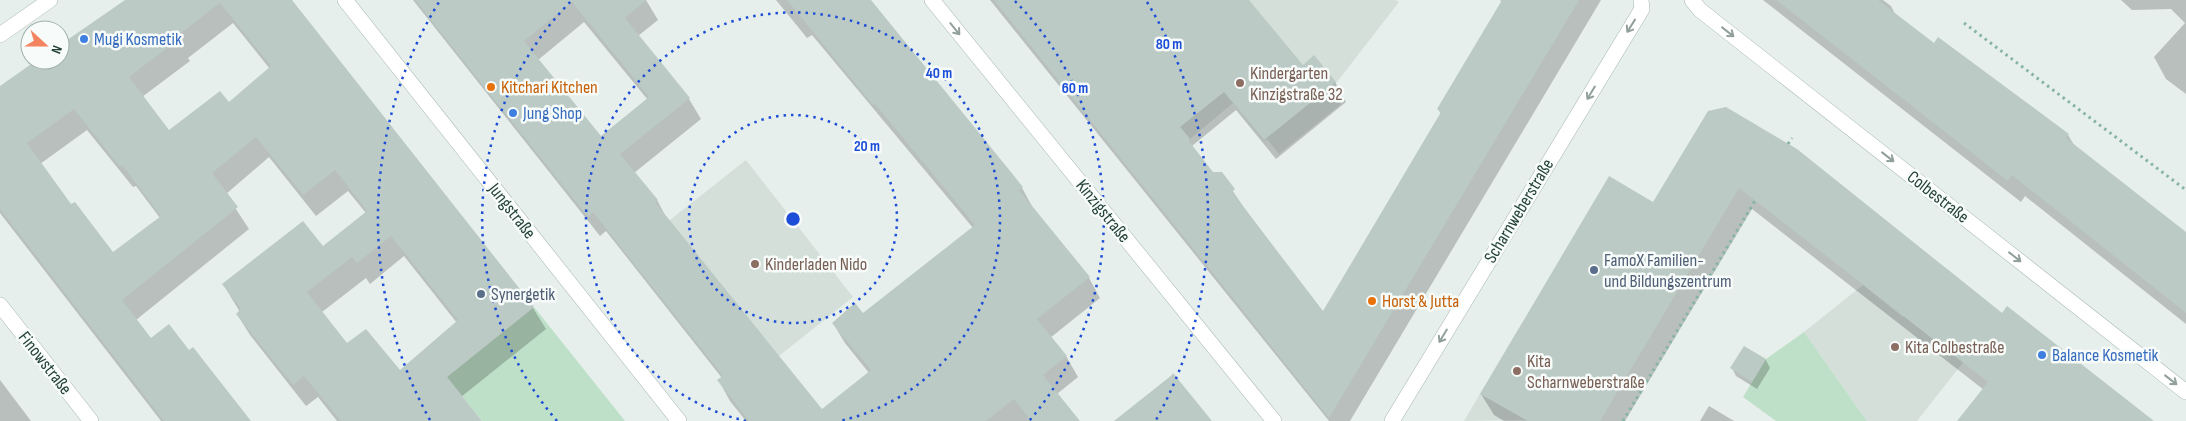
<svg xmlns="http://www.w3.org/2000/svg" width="2186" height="421" font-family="'Sofia Sans Condensed',sans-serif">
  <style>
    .built { fill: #d4dfda }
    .green { fill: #bfe0c8 }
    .shadow { fill: #0003; fill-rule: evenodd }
    .building { fill: #bbcac4; fill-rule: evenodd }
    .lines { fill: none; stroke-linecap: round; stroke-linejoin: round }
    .minor-casing { stroke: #a8b8b2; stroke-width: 16 }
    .path { stroke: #86b3a5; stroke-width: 3; stroke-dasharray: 2.5 4; stroke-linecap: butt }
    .minor { stroke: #fff; stroke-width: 15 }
    .oneway { stroke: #92a09c }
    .ring { fill: none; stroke: #1d4ed8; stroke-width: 2.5; stroke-dasharray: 2.5 5 }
    .shop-dot { fill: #3f7fe0; stroke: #f7fbf9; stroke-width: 2 }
    .education-dot { fill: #8d6e63; stroke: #f7fbf9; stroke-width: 2 }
    .food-dot { fill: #e8710a; stroke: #f7fbf9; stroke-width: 2 }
    .service-dot { fill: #5c6f8a; stroke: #f7fbf9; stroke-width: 2 }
    .labels { text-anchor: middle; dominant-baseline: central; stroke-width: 5; stroke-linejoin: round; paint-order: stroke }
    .shop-label { font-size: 18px; fill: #366cbe; stroke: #f7fbf9; text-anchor: start }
    .education-label { font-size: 18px; fill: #785e54; stroke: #f7fbf9; text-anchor: start }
    .food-label { font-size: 18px; fill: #c56008; stroke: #f7fbf9; text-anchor: start }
    .street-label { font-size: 18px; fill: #24423a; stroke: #f7fbf9 }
    .service-label { font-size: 18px; fill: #4e5e75; stroke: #f7fbf9; text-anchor: start }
    .centre { fill: #1d4ed8; stroke: #f7fbf9; stroke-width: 2.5 }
    .ring-label { font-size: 15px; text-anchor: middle; font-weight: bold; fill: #1d4ed8; stroke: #f7fbf9; stroke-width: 5; stroke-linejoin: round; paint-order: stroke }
  </style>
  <rect width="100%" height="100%" fill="#e6efeb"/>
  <!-- built -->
  <path class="built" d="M1101,0H1396L1399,2L1330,91L1341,104L1279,154L1267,139L1264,141L1233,103L1190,139L1138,75Z
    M746,160L853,297L764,368L656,231Z
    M1946,268L2002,313L1917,421H1867L1804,332L1863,285L1903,317Z
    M1519,328L1554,349L1526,420L1464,421Z"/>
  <!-- green -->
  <path class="green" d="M534,307L625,421H482L447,377Z
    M1804,332L1867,421H1776L1743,397L1766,359Z"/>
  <!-- shadow -->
  <path class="shadow" d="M127,0H290L533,308L546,329L461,397L480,421H337L318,397L306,406L250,335L237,314L240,312L223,284L323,248L366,213L348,191L316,216L269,157L226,194L249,229L136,320L151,340L189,351L249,421H161L0,213V87L40,60H60V46ZM233,23L270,69L229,104L169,132L142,97L190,61L188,58ZM87,130L133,187L136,186L160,218L113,253L71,206L40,164ZM404,256L457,323L400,372L347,345L322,312L366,278L370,284Z
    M413,0H646L658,20L638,36L689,99L701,119L634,173L657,200L667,219L822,411L869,373L845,343L833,323L863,315L973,228L812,35L807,38L776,0H869L1022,188L1033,208L1089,278L1100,298L1050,338L1066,356L1078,377L1057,394L1079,421H746L730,401L719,381L722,378L606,231L600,236ZM584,22L648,100L601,137L538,60Z
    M990,0H1229L1303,66L1335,82L1346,102L1276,159L1236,110L1192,146L1213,174H1221L1245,209L1323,313L1441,114L1438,109L1502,2L1500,0H1601L1350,421H1329Z
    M1763,0H1883L1891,6L1896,16L1934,45L2068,135L2074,145L2186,234V324L2025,196L2021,202Z
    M2121,0H2186V94L2166,79L2154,57L2185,23L2171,9L2132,10Z
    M1708,112L2002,314L2152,421H1959L1984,390L1752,209L1625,421H1504L1494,415L1481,394L1654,204Z
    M1744,348L1766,360L1770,368L1757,389L1736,376L1732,368Z
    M0,380L31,421H0Z
    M1709,406L1734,421H1700Z"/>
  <!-- building -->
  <path class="building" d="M125,0H292L534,307L447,377L482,421H341L304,376L293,385L236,314L241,309L222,284L303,221L323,246L367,211L335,170L303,195L256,137L212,173L238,207L122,300L151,338L169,324L189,350L193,347L251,421H164L0,209V86L37,60H60V45ZM220,3L271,66L229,102L220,91L169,130L129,77L179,39L177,36ZM74,109L120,167L122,165L161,216L113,252L75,202L71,204L27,143ZM391,236L458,320L400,370L366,329L347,343L307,292L352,257L357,263Z
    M415,0H646L625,18L690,98L620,154L658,200L655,202L822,409L871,370L832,323L855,303L863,313L975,225L875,104L873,105L787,0H871L1023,187L1019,190L1090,277L1037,319L1067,356L1043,375L1080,421H1031L1014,399L986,421H749L717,380L723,376L593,212L588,217ZM572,2L649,97L601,136L524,41Z
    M994,0H1249L1303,65L1314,55L1336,82L1264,140L1224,92L1180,127L1190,139L1188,140L1213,172H1222L1235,189L1232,192L1323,311L1441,112L1437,109L1502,0H1579L1329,418Z
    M1776,0H1878L1934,43L1938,37L2069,134L2066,138L2186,232V313L2012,175L2008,181Z
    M1726,107L1797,149L2002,313L2007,306L2154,421H1957L1988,382L1739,188L1600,421H1528L1480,394L1609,176L1653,202L1708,111Z
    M1744,346L1766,359L1752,382L1730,368Z
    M1173,373L1212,421H1114L1172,375Z"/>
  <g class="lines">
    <!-- minor casing -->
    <g class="minor-casing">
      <path id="minor" d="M345,0L679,421
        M932,0L1274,421
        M1692,0L1700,10L2186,392
        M0,35L50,0
        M0,305L91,421
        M1392,421L1642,9L1641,0"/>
    </g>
    <!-- path -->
    <path class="path" d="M1964,23L2186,190
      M1788,144L1792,138
      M1623,421L1756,199"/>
    <!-- minor -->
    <use href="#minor" class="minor"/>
  </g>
  <!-- one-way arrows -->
  <defs><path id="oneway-shaft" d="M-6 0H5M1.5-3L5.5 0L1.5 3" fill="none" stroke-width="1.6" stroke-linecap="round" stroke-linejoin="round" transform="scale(1.25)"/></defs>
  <g class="oneway">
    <use href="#oneway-shaft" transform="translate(1631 26) rotate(122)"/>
    <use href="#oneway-shaft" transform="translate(955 29) rotate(51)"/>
    <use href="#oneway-shaft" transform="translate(1728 32) rotate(38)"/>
    <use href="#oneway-shaft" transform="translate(1591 93) rotate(121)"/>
    <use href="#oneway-shaft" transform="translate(1888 157) rotate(38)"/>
    <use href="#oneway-shaft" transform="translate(2015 257) rotate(38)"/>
    <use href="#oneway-shaft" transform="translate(1443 336) rotate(121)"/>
    <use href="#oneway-shaft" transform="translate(2171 380) rotate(38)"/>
  </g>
  <!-- distance rings -->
  <g class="ring">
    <circle cx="793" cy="219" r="104"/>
    <path d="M746 421A207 207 0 1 1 840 421"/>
    <path d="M557 421A311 311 0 0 1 571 1M1015 1A311 311 0 0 1 1029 421"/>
    <path d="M430 420A415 415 0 0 1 439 2M1147 2A415 415 0 0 1 1156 420"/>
  </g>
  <!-- markers -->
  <g class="shop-dot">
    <circle cx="84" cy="39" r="5"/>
    <circle cx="513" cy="113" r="5"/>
    <circle cx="2042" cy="355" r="5"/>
  </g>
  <g class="education-dot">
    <circle cx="1240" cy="83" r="5"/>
    <circle cx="755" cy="264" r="5"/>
    <circle cx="1895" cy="347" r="5"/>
    <circle cx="1517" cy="371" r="5"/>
  </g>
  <g class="food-dot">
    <circle cx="491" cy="87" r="5"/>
    <circle cx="1372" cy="301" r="5"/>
  </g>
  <g class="service-dot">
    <circle cx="1594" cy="270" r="5"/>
    <circle cx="481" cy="294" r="5"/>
  </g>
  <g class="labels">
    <!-- shop labels -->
    <g class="shop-label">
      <text x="94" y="39">Mugi Kosmetik</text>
      <text x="523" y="113">Jung Shop</text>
      <text x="2052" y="355">Balance Kosmetik</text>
    </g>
    <!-- education labels -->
    <g class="education-label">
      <text x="1250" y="73">Kindergarten<tspan x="1250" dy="21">Kinzigstraße 32</tspan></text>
      <text x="765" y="264">Kinderladen Nido</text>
      <text x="1905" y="347">Kita Colbestraße</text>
      <text x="1527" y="361">Kita<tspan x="1527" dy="21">Scharnweberstraße</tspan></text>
    </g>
    <!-- food labels -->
    <g class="food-label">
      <text x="501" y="87">Kitchari Kitchen</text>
      <text x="1382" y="301">Horst &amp; Jutta</text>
    </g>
    <!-- street labels -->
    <g class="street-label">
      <text transform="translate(1938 197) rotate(38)">Colbestraße</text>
      <text transform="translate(512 211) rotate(52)">Jungstraße</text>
      <text transform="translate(1103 211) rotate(51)">Kinzigstraße</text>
      <text transform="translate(1519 211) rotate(-59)">Scharnweberstraße</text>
      <text transform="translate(45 363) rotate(52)">Finowstraße</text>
    </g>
    <!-- service labels -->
    <g class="service-label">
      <text x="1604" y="260">FamoX Familien-<tspan x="1604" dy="21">und Bildungszentrum</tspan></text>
      <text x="491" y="294">Synergetik</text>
    </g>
  </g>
  <circle cx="793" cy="219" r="8" class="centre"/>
  <g class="ring-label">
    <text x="1169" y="49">80 m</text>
    <text x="939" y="78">40 m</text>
    <text x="1075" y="93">60 m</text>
    <text x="867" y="151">20 m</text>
  </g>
  <!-- north arrow -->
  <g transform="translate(45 45) rotate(111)"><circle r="24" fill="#f7fbf9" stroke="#a3b1ad"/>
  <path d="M0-4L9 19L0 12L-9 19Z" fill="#f4845f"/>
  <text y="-8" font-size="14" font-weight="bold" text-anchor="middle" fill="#24423a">N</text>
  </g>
</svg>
